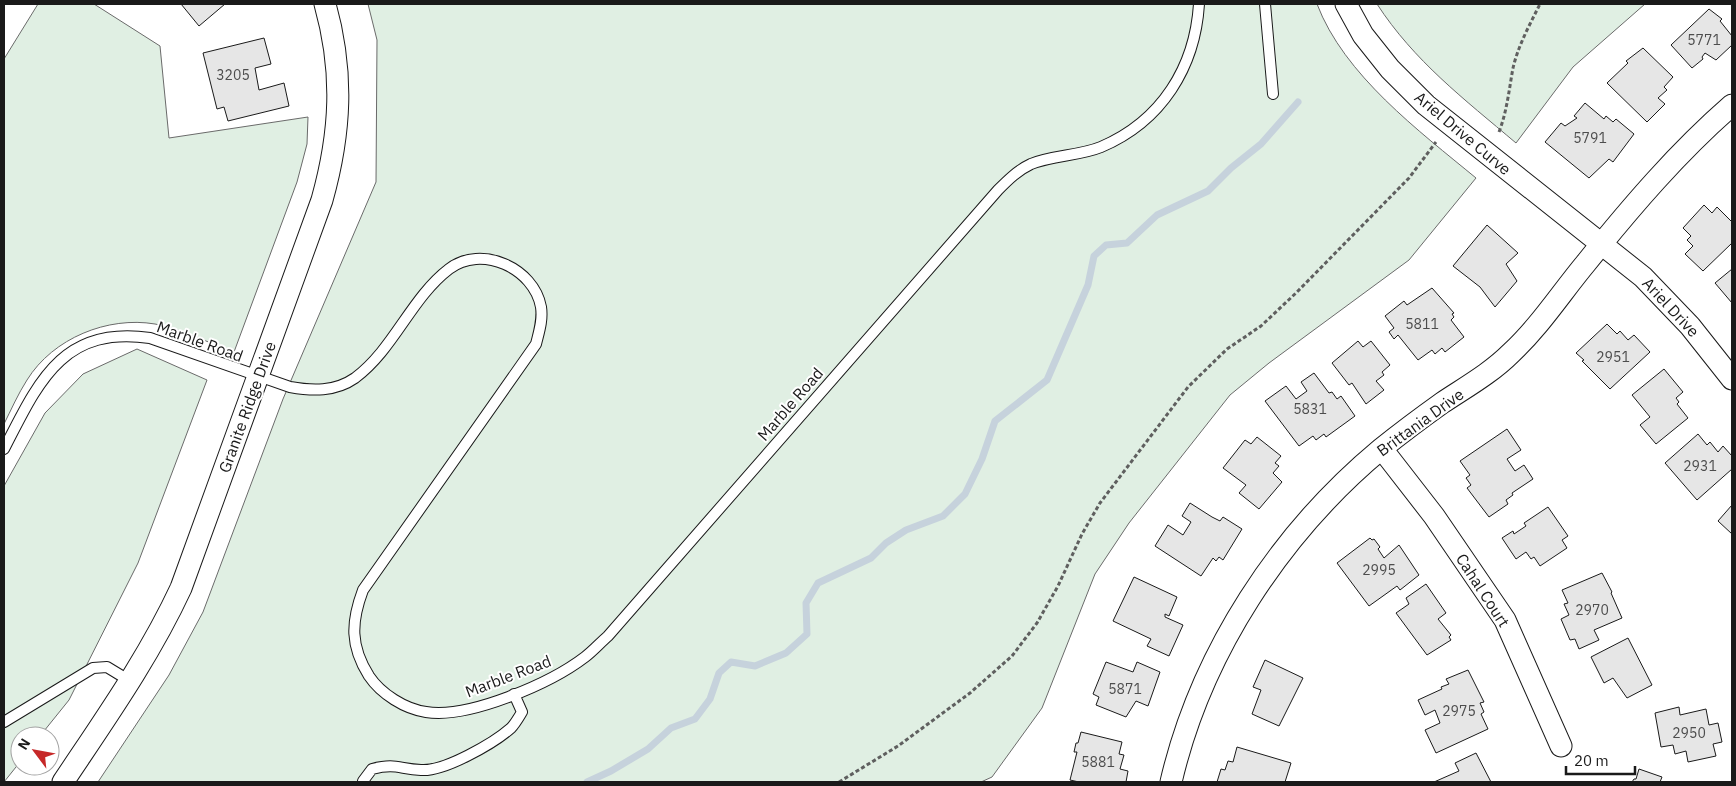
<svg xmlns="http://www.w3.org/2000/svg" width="1736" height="786" font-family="'IBM Plex Sans',sans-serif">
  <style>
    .green { fill: #e0efe3; stroke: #6a6a6a }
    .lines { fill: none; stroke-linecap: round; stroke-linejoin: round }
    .stream { stroke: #c6d2dc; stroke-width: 7 }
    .building { fill: #e6e6e6; stroke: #1a1a1a }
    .lane-casing { stroke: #1a1a1a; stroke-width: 12 }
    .street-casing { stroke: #1a1a1a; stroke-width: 23 }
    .path { stroke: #5f5f5f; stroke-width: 3; stroke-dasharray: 4 2.5; stroke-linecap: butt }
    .lane { stroke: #fff; stroke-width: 10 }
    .street { stroke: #fff; stroke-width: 21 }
    .labels { text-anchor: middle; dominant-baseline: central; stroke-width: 4; stroke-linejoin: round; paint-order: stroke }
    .number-label { font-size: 14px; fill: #4d4d4d }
    .street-label { font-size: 16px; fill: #1a1a1a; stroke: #fff }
  </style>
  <rect width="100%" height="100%" fill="#fff"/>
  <!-- green -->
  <path class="green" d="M38,4H94L160,46L169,138L308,117L307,144L297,182L234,352C211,344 179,328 155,324C108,316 53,338 27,380C18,394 11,410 4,424V59Z
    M368,4H1317C1344,75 1419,131 1476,178L1409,260L1269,363L1230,395L1129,523L1095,574L1042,708L992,777L981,782H98L169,675L203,612L283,399L376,182L377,40Z
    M1377,4H1645L1573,67L1516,143C1464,99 1414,61 1377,4Z
    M137,349L207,380L138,563L69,700L40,736H20V762L4,782V486L45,413L83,374Z"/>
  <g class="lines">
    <!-- stream -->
    <path class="stream" d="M587,782L611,771L648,749L671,728L695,719L710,699L719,673L731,662L755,666L786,653L807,634L806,603L818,583L871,558L886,543L906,530L943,516L965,494L982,459L995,421L1047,380L1088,285L1094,256L1106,245L1127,243L1157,215L1208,191L1231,168L1261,144L1298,102"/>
  </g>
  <!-- building -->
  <path class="building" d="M181,4H225L199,26Z
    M1709,9L1722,19L1720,21L1732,36V45L1716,60L1705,53L1702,57L1703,59L1692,68L1671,45Z
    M264,38L271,64L255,68L259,90L284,83L289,106L228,121L224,107L217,109L203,53Z
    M1643,48L1673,77L1664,87L1667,90L1658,98L1665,104L1647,122L1607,83L1628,63L1626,61Z
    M1585,103L1604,119L1606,116L1613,122L1616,119L1634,134L1613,162L1609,159L1589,178L1545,142L1561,123L1565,126L1577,118L1574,116Z
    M1704,205L1712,213L1717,207L1732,222V243L1703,271L1685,254L1693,246L1687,240L1691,236L1683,228Z
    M1487,225L1518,253L1506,264L1517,281L1495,307L1480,287L1453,266Z
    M1732,269V303L1715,283Z
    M1432,288L1454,313L1452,314L1454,317L1451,320L1464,337L1445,352L1442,348L1435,354L1432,350L1418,360L1398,335L1394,339L1389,332L1394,328L1385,316L1404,301L1407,305Z
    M1607,324L1617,334L1620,331L1628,340L1634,335L1650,352L1610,389L1582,361L1584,360L1576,353Z
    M1358,341L1363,347L1371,341L1390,365L1382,372L1384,375L1376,381L1384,390L1366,404L1352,383L1349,385L1332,363Z
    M1664,369L1683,392L1676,398L1679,402L1677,404L1688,418L1656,444L1640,425L1650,417L1632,395Z
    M1314,373L1329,393L1332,392L1337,399L1341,396L1355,416L1326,437L1324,434L1316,440L1313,436L1299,446L1265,401L1286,386L1296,399L1307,391L1301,382Z
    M1507,429L1521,450L1507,459L1515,471L1524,465L1533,479L1512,493L1513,495L1506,500L1508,504L1489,517L1467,488L1471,485L1466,478L1470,475L1460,461Z
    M1698,434L1707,445L1710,442L1718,452L1723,446L1732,456V469L1697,500L1665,463Z
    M1257,437L1281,456L1275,463L1279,466L1273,473L1282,482L1259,509L1239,493L1246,485L1223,468L1245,440L1251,444Z
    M1190,503L1212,517L1220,521L1223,517L1242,529L1223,560L1219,557L1216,561L1213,558L1201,576L1155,546L1168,525L1183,535L1191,522L1182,516Z
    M1732,505V534L1718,521Z
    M1548,507L1568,536L1562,540L1567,548L1540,566L1534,557L1531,559L1526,552L1516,559L1502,538L1513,531L1514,534L1526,526L1524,523Z
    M1370,538L1372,540L1374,539L1380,547L1378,549L1384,558L1399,545L1419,575L1400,590L1397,586L1369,606L1337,563Z
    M1602,573L1612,592L1611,593L1622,618L1594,630L1599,640L1579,649L1575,639L1570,640L1561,619L1569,615L1564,604L1568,603L1562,590Z
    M1134,577L1177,597L1169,616L1165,614V617L1183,625L1169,656L1147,646L1151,639L1113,621Z
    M1426,584L1446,613L1438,619L1451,635L1449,637L1451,640L1427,655L1396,613L1409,604L1406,598Z
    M1628,638L1652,685L1627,698L1613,678L1604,683L1591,657Z
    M1265,660L1303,678L1279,726L1252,714L1261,690L1253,687Z
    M1106,662L1133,672L1137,662L1160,672L1148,706L1136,701L1126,717L1096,705L1099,697L1093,694Z
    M1468,670L1484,702L1480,703L1484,712L1481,714L1488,729L1436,753L1425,730L1440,723L1435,710L1425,715L1418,700L1442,689L1441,687L1449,684L1446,679Z
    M1679,707L1680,715L1706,709L1709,725L1718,723L1722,742L1713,744L1716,756L1688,762L1686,751L1675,754L1673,745L1661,747L1655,713Z
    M1081,732L1122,742L1119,754L1124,755L1120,769L1128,771L1126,782H1079L1070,780L1077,752H1074L1076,743H1078Z
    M1237,747L1291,763L1285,782H1217L1221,769L1225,770L1228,761L1233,762Z
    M1476,753L1491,782H1434L1459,771L1455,763Z
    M1639,769L1662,777L1660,782H1632L1634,779H1636Z"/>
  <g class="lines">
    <!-- lane casing -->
    <g class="lane-casing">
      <path id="lane" d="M1265,4L1273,94
        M4,449C38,383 62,325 150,338L290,387C312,391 335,392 355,378C394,349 411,298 449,269C481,244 534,268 541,307C543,320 539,332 536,344L363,590C351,622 350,646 369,676C381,694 405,709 426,712C469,719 551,683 585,657C593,651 600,643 608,636L998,190C1008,180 1018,170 1031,164C1053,155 1079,156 1101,147C1162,121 1195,67 1199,4
        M4,722L93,668L107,667L130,681
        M363,781L372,769C396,763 399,769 421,770C444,772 494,743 511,728C515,724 519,717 522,712L514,694"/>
    </g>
    <!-- street casing -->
    <g class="street-casing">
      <path id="street" d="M1346,4L1363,35L1390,69L1426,105L1643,277L1690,326L1732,379
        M1382,449L1434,516L1505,620L1561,746
        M63,782C105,719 149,657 181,588L322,200C341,132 344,72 325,4
        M1171,782C1201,653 1280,533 1381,449C1401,433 1421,418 1442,403C1466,387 1491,373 1511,353C1540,326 1561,293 1586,263C1631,207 1678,152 1732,105"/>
    </g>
    <!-- path -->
    <path class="path" d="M1499,132C1507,111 1509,90 1513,68C1518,46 1530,24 1540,4
      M839,782L898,746L970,693L1012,656L1037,623L1058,586L1082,534L1100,503L1188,387L1227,349L1261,326L1296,293L1409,178L1436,142"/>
    <!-- lane -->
    <use href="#lane" class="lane"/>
    <!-- street -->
    <use href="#street" class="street"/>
  </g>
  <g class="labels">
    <!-- number labels -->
    <g class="number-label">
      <text x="1704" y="40">5771</text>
      <text x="233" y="75">3205</text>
      <text x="1590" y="138">5791</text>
      <text x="1422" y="324">5811</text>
      <text x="1613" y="357">2951</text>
      <text x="1310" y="409">5831</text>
      <text x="1700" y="466">2931</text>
      <text x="1379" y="570">2995</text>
      <text x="1592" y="610">2970</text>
      <text x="1125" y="689">5871</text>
      <text x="1459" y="711">2975</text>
      <text x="1689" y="733">2950</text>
      <text x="1098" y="762">5881</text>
    </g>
    <!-- street labels -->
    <g class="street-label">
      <text transform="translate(1463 133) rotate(40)">Ariel Drive Curve</text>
      <text transform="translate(1671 307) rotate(47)">Ariel Drive</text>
      <text transform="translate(200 341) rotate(20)">Marble Road</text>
      <text transform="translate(790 404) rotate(-49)">Marble Road</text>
      <text transform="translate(247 407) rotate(-70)">Granite Ridge Drive</text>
      <text transform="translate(1420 422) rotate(-36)">Brittania Drive</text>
      <text transform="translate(1483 590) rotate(57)">Cahal Court</text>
      <text transform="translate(508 676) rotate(-21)">Marble Road</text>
    </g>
  </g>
  <!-- border -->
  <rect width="1736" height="786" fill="none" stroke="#1a1a1a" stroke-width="10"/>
  <!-- north arrow -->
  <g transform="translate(35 751) rotate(302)"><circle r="24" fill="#ffffff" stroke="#a3a3a3"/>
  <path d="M0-4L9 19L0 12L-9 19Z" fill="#c62828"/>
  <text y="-8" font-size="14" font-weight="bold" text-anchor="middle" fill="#1a1a1a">N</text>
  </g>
  <!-- scale -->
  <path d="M1566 766v8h69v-8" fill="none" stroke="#1a1a1a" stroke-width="2.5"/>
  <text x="1574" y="766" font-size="15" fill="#1a1a1a" stroke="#ffffff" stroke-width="4" paint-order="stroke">20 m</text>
</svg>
